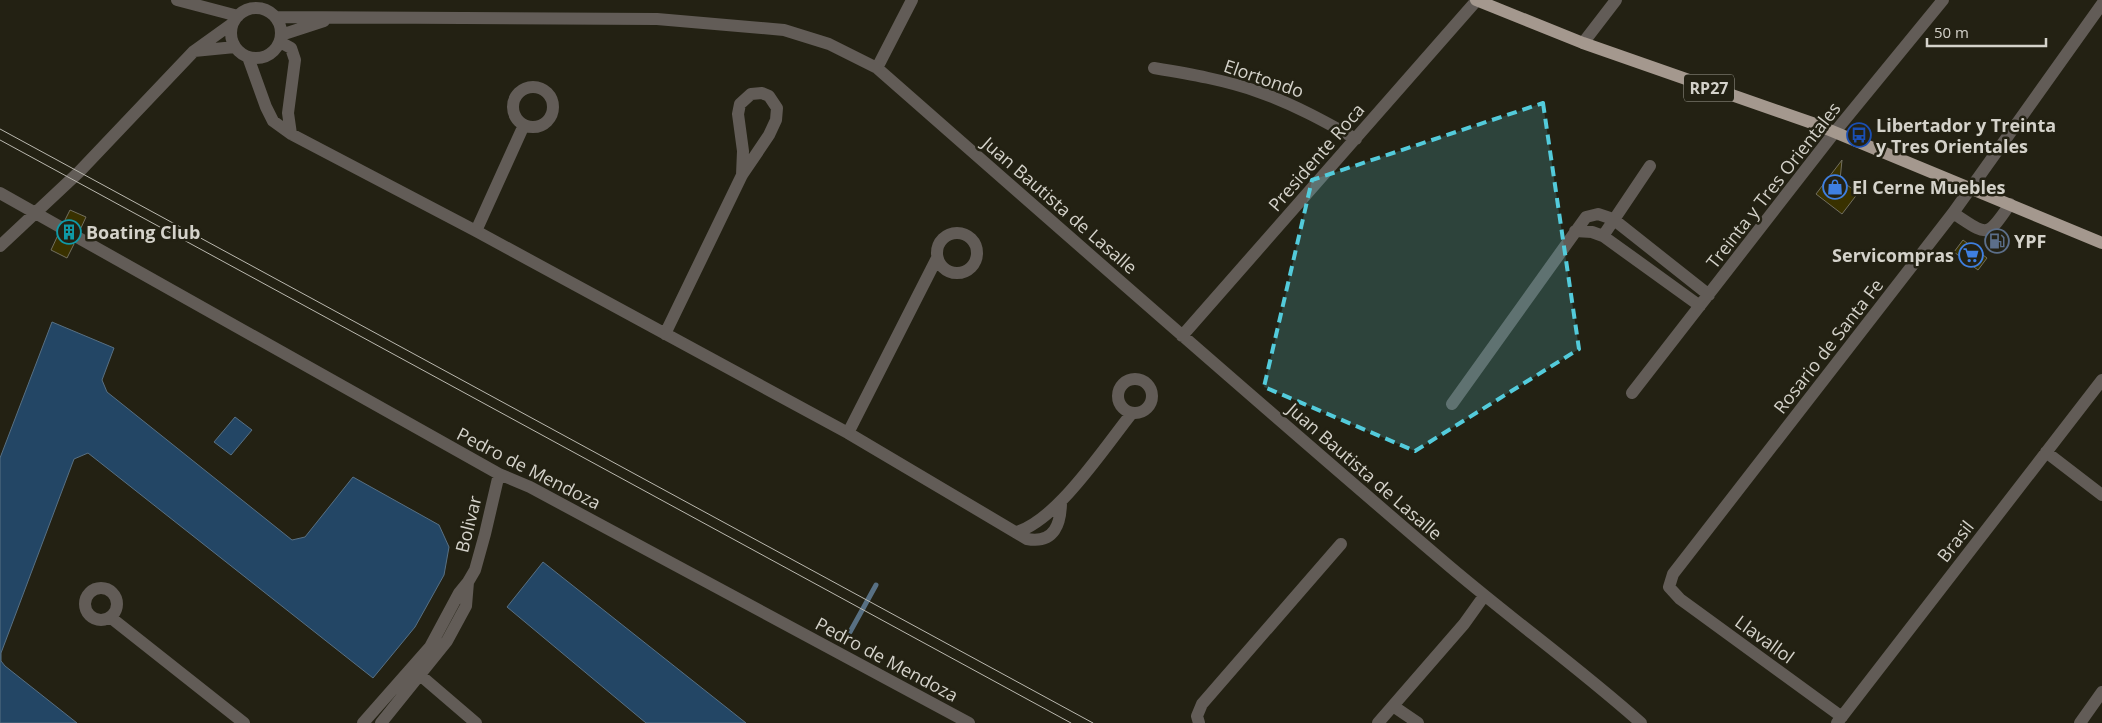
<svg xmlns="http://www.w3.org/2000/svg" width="2102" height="723" font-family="'Open Sans',sans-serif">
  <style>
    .water { fill: #234665; stroke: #587083 }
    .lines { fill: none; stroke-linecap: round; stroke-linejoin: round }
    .stream { stroke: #587083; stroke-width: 5 }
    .building { fill: #393100; stroke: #726f5f }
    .minor { stroke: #625c57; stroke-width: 12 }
    .major { stroke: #a4988e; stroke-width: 12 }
    .tram { stroke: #bab8af; stroke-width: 1 }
    .marked { fill: #53cbdb; fill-opacity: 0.2; stroke: #53cbdb; stroke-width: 4; stroke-dasharray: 10 6; stroke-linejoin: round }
    .labels { text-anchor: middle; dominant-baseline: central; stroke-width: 5; stroke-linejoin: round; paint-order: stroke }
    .shield { fill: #232113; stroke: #9f9d93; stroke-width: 1 }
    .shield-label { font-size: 16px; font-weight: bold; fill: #d4d2ca }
    .street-label { font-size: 18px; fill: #d4d2ca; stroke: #232113 }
    .poi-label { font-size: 18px; font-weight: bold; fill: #d4d2ca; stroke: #232113; text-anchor: start }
  </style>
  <rect width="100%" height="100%" fill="#232113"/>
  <!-- water -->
  <path class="water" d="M52,322L114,348L102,380L107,392L292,540L305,537L353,477L439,525L449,547L444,575L415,627L373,678L88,453L74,459L1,653V661L5,666L77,723H0V458Z
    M235,417L252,430L231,455L214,442Z
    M543,562L746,723H646L507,607Z"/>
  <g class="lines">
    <!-- stream -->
    <path class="stream" d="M850,632L876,585"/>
  </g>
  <!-- building -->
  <path class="building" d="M1842,160L1840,180L1858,193L1842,214L1816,194Z
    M70,210L86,217L80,230H73L70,233V241L74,244L67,258L51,250L58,235H66L69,232V224L65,220Z
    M1963,240L1987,258L1978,270L1954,252Z"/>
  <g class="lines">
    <!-- minor -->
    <path class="minor" d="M177,0L238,16
      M231 33a25 25 0 1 1 50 0a25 25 0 1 1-50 0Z
      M275,17L657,19L784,30L829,44L877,68C1065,233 1252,398 1442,560C1507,616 1577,666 1641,723
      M281,35L324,21
      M280,42L291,48L295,60L288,113L291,134
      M1583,43L1616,0
      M194,51L235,47
      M248,57L266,107L273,121L291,134L476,231L848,433L1027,539C1055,544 1061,523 1061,501
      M877,68L912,0
      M1154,68C1190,74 1225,80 1259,92C1293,104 1324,121 1356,139
      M513 107a20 20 0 1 1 40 0a20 20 0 1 1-40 0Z
      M0,193L62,228
      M1953,213C1987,235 1986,240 2010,204
      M476,231L524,125
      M1575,231L1592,232L1603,236L1700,306
      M937 253a20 20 0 1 1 40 0a20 20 0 1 1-40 0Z
      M1603,236L1650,166
      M77,237L499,474L530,487L969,723
      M0,246L79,172L194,51L233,23
      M665,334L742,175L769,135L776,120L777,108L769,96L762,93L751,94L740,104L738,114L743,151L742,175
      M1182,336L1477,0
      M1118 396a17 17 0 1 1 34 0a17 17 0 1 1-34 0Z
      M1632,393L1834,133L1943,0
      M1452,404L1586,217L1598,214L1613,219L1709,295
      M848,433L937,258
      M2046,452L2102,495
      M1017,532C1058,519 1104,448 1132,413
      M85 604a16 16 0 1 1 32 0a16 16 0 1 1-32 0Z
      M110,617L244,723
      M413,669L476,723
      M1393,706L1418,723
      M1842,717L1680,599L1669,587L1673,574L1953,213L2102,4
      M363,723L430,647L459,593L468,582L475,570L485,534L499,474
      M381,723L447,641L466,606L468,582
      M1199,723L1197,716L1202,704L1341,544
      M1378,723L1464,624L1484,596
      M1837,723L2102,380
      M2080,723L2102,692"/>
    <!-- major -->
    <path class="major" d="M1476,0L1583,43L1815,124L2102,243"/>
    <!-- tram -->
    <path class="tram" d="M0,129L1093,723
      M0,140L1071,723"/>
  </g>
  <!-- marked area -->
  <path class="marked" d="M1543,103L1579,349L1415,451L1264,387L1312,180Z"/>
  <!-- icons -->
  <defs>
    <g id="bus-ring" transform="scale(1.25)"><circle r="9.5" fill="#232113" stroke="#1a4fb4" stroke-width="1.5"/><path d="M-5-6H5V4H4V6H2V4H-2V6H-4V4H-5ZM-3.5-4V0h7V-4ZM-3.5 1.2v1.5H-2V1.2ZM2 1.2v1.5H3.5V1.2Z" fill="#1a4fb4"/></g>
    <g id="shop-ring" transform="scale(1.25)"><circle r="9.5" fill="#232113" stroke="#3f7fe0" stroke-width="1.5"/><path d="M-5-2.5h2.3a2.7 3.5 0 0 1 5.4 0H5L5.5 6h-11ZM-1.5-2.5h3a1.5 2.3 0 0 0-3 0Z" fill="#3f7fe0"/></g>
    <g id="building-ring" transform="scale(1.25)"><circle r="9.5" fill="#232113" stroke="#0f9aa8" stroke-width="1.5"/><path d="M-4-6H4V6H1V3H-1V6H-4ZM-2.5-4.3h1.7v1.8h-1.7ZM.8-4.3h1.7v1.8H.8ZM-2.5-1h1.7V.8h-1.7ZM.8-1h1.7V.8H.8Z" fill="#0f9aa8"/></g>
    <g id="fuel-ring" transform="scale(1.25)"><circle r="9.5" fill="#232113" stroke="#5c6f8a" stroke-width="1.5"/><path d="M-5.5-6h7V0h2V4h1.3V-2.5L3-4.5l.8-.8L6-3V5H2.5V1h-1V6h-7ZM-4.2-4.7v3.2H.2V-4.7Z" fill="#5c6f8a"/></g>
    <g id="supermarket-ring" transform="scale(1.25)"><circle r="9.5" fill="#232113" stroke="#3f7fe0" stroke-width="1.5"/><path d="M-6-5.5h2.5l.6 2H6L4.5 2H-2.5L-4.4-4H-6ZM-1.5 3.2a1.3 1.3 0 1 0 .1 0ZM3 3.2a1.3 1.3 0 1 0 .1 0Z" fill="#3f7fe0"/></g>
  </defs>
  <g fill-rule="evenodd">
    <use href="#bus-ring" x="1859" y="135"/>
    <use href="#shop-ring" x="1835" y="187"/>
    <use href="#building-ring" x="69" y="232"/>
    <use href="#fuel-ring" x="1997" y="241"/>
    <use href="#supermarket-ring" x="1971" y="255"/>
  </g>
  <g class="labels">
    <!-- shield labels -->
    <rect class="shield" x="1684" y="74.5" width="50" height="27" rx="4"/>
    <g class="shield-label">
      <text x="1709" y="88">RP27</text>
    </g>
    <!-- street labels -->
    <g class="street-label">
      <text transform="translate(1264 78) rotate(19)">Elortondo</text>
      <text transform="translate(1316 157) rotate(-49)">Presidente Roca</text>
      <text transform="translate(1773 185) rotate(-52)">Treinta y Tres Orientales</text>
      <text transform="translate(1060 205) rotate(41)">Juan Bautista de Lasalle</text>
      <text transform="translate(1828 346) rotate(-52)">Rosario de Santa Fe</text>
      <text transform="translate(529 468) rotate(27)">Pedro de Mendoza</text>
      <text transform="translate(1365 471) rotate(41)">Juan Bautista de Lasalle</text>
      <text transform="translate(468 524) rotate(-76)">Bolivar</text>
      <text transform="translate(1955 541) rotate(-52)">Brasil</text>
      <text transform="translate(1765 639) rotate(36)">Llavallol</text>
      <text transform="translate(887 659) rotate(28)">Pedro de Mendoza</text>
    </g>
    <!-- poi labels -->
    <g class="poi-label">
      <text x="1876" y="125">Libertador y Treinta<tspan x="1876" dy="21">y Tres Orientales</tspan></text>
      <text x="1852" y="187">El Cerne Muebles</text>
      <text x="86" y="232">Boating Club</text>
      <text x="2014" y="241">YPF</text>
      <text x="1954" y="255" text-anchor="end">Servicompras</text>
    </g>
  </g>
  <!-- scale -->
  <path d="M1927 38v8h119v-8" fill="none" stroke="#d4d2ca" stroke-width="2.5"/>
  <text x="1934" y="38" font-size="15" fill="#d4d2ca" stroke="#232113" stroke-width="4" paint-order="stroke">50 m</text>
</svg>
